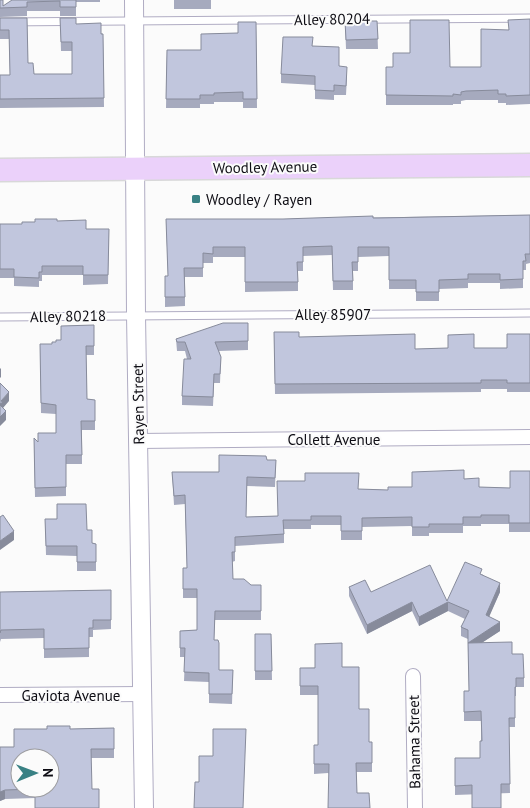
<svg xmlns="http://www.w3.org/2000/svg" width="530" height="808" font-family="'PT Sans',sans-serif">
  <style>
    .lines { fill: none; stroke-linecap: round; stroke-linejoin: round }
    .service-casing { stroke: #b0acc3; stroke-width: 9 }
    .minor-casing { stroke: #b0acc3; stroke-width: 16 }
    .tertiary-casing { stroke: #b0acc3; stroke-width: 20 }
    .primary-casing { stroke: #d8d8d9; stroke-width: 25 }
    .service { stroke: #fff; stroke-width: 7 }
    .minor { stroke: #fff; stroke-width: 14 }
    .tertiary { stroke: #fff; stroke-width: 18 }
    .primary { stroke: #ebd1fa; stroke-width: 22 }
    .wall { fill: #a6aabe }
    .shaded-wall { fill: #878b9b }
    .building { fill: #c1c6dd; stroke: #878b9b; fill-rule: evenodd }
    .poi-dot { fill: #398184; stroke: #fbfbfb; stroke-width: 2 }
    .labels { text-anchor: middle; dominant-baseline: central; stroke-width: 4; stroke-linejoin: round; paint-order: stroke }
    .street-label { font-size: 15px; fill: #0e0d14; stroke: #fbfbfb }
    .poi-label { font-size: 15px; fill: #0e0d14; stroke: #fbfbfb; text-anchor: start }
  </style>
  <rect width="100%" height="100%" fill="#fbfbfb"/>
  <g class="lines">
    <!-- service casing -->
    <g class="service-casing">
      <path id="service" d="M0,22L530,18
        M0,317L530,313"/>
    </g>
    <!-- minor casing -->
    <g class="minor-casing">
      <path id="minor" d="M139,441L530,437
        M413,676L415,808
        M0,695L143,694"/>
    </g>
    <!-- tertiary casing -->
    <g class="tertiary-casing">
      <path id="tertiary" d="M134,0L136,315L144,808"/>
    </g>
    <!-- primary casing -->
    <g class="primary-casing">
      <path id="primary" d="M0,170L530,165"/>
    </g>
    <!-- service -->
    <use href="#service" class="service"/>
    <!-- minor -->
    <use href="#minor" class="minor"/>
    <!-- tertiary -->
    <use href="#tertiary" class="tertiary"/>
    <!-- primary -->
    <use href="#primary" class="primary"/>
  </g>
  <!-- wall -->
  <path class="wall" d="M0,0L3,6L12,0H100V2H76V16H60V11H27V16L0,17Z
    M174,0H211V9H174Z
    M0,18H27L28,63L34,74H72V51H61L60,18L103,34L104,107L0,108V75H10L9,39H0Z
    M530,19V104L506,105V103H498V100H466L461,101V104H453V105H386V67H481L508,30Z
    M345,21H377L378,49H346Z
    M256,22L257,108H243V102H214V104H200V108H166L167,50H201L238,33Z
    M313,46L339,66L347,76L346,95H334V100L315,99V85L281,83V74Z
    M530,215V263L526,264V270H523V288L500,289V283H468V288L439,289V301H416V289H389V256L358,257V271H353V290H333L332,255L303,256V271H298V291L245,292V257H213V263H203V277H185V306L165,307V276H168L166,219H283Z
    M57,221L86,229H109L108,284L83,285V275H42V281H39V287L14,286V278H0V224H22Z
    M248,323V350L219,351L221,357L220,383H214L213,406L182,405V396L187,359L185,351H177L176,339Z
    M94,325V355H86L87,399L95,400V430H82V464H66V496L35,497L34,438L38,442L56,433V414L41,413L40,344H52Z
    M274,332L299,337L415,349L507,348L530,334V392H507V389H481V392L275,394Z
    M267,460H276L275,487L247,486L246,517L278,516L359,489L388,490L412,487L464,479L479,487L510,488L530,471V532H509V524H481V526H463V533H429V536H412V526L362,527V540H341V525H311V529H284V543L235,546V561L232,562L233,579L251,585H261V620H215L214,640L219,670H233L232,704L209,703V682L184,681L185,657H180V631L197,630V598H183V568H187L185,504L174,505L172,472H219Z
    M45,519H57L87,530L92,543L96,544V571H77V556L46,555Z
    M482,574L500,592L489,616L500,631L481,643L512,654L524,678V687H516V696H515V727H509L510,793L455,795V758H480L481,741V721H464V691H469L468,639L461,636V627L465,619L448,611L419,626L412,611L367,634L349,596V587L371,592L447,601Z
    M111,590V629L93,630V637H89V657L44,658V638L1,639L0,642V592Z
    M255,634H271L272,680H255Z
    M342,667L359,709L369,742H372V772H356L357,793L370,808L328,773L314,774V745H318V695H300V668Z
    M114,728V758H91L35,798L5,799L0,801V747H14L70,729Z"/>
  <!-- shaded-wall -->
  <path class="shaded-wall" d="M1,368V377L0,378V369Z
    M9,392V401L3,408L0,414V404L1,401Z
    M6,411V420L0,426V417Z
    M14,531V540L0,550V541Z
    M500,583V592L486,624V615Z
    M412,602V611L367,634V625Z
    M448,602V611L419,626V617Z
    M500,622V631L468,652V643Z
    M5,790V799L0,801V792Z"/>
  <!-- building -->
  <path class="building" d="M0,0H3V6L12,0H76V7H60V1L27,2V7L0,8Z
    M0,18H27L28,63H33L34,74H72V42H61L60,18H76V24L101,23V34H103L104,98L0,99V75H10L9,30H0Z
    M530,19V95L506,96V94H498V90L466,91L461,92V95L453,94V96L386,95V67H393V53H410V20H449L450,67H481V29L509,30L508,20Z
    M345,21H377L378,39L346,40Z
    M238,22H256L257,99H243V92L214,93V95H200V99H166L167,50H201V34L238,33Z
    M283,37H313L312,46L339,47V66L347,67L346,86L334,85V91L315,90V76L281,74Z
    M530,215V254H525L526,261H523V279L500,280V274H468V279L439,280V292H416V280H389V247H358V262H352L353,281H333L332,246L303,247V262H297L298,282H245V247H213V254L203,253V268H184L185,297H165V276H168L166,219H283L373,216V218H378Z
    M35,219H57V221L86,220V229H109L108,275H83V266H42V272H39V278L14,277V269H0V224H22V222H35Z
    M223,323H248V341L215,342L221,357L220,374H214L213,397L182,396L184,359H191L185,342H177L176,339Z
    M94,325V346H86L87,399L95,400V421H81L82,455H66V487L35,488L34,438L38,442V433H56V405L41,403L40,344H52V342H56V340H61V326Z
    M274,332H299V337L415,334V349L448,348V335L474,334V348H507V334H530V383H507V380H481V383L275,384Z
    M0,383L9,392L1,401L3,402L0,404Z
    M0,405L6,411L0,417Z
    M219,455L266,456L267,460H276L275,478L247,477L246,517L278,516L277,481H305V473H359L358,489L388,490V487H412V472L464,470V479L479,478V487L510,488V471H530V523H509V515H481V517H463V524H429V527H412V517L362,518V531H341V516H311V520H283L284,534L235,537V552H232L233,579H244L251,585H261V611H215L214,640H218L219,643V670H233L232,694H209V673L184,672L185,648H180V631L197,630V589H183V568H187L185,495L174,496L172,472H219Z
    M57,504H86L87,530H92V543L96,544V562H77V546H46L45,519H57Z
    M3,515L14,531L0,541V517Z
    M465,562L482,569L480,574L500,583L486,615L500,622L468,643V630L461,627L469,611L448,602L419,617L412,602L367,625L349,587L365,580L371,592L430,565L447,601Z
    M111,590V620H93V628H89V648L44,649V629L1,630L0,633V592Z
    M255,634H271L272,671H255Z
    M512,642V654H523L524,678H516V687H515V718H509L510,784H501V808H472V785L455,786V758H480V741H482L481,711L464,712V691H469L468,643Z
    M342,643V667H359V709H369V742H372V763H356L357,793H369L370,808H328L329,764H314V745H318V686H300V668H315V644Z
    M47,726H70V729L114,728V749H91L92,789H99V808H35V789L5,790L0,792V747H14V729H47ZM20,758H50V788H20Z
    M213,729H246L243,808H194L195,782H199V756H213Z"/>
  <!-- markers -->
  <rect class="poi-dot" x="191" y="194" width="10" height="10" rx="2.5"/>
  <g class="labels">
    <!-- street labels -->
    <g class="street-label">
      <text transform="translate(332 19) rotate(-1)">Alley 80204</text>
      <text transform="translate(265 167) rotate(-1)">Woodley Avenue</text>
      <text x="333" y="314">Alley 85907</text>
      <text transform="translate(68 316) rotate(-1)">Alley 80218</text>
      <text transform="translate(138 404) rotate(-91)">Rayen Street</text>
      <text x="334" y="439">Collett Avenue</text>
      <text x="71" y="695">Gaviota Avenue</text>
      <text transform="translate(414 742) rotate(-91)">Bahama Street</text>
    </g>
    <!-- poi labels -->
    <g class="poi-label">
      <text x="206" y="199">Woodley / Rayen</text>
    </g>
  </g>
  <!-- north arrow -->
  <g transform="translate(35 773) rotate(89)"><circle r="24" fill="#fbfbfb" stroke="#9c9c9f"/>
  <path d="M0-4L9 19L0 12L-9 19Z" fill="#398184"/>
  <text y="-8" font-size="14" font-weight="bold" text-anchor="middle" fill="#0e0d14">N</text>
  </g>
</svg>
